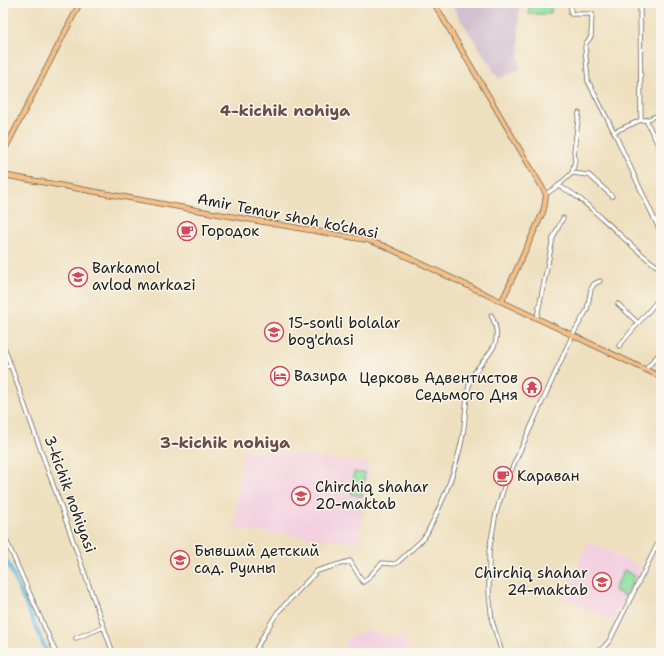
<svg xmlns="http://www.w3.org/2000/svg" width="664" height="656" font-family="'Shantell Sans',sans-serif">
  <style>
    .built { fill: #f3cfe0 }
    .industrial { fill: #cfbdcf }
    .green { fill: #8ce1a2; stroke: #547e5f }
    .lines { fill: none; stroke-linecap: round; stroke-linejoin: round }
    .canal { stroke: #67bce3; stroke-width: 4 }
    .minor-casing { stroke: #666055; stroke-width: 5 }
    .major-casing { stroke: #666055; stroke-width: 6 }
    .minor { stroke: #fff; stroke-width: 3.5 }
    .major { stroke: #f5bf86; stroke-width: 4.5 }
    .labels { text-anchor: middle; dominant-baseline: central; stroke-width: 3; stroke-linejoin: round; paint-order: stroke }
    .street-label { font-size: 15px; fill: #1c1c1c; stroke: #fbf7ec }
    .poi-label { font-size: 15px; fill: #1c1c1c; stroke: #fbf7ec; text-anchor: start }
    .neighbourhood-label { font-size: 16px; font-weight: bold; fill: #6a4e4c; stroke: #fbf7ec }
  </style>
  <rect width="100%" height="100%" fill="#fbf7ec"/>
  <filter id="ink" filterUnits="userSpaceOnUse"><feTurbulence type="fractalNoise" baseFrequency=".025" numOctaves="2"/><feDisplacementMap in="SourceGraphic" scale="8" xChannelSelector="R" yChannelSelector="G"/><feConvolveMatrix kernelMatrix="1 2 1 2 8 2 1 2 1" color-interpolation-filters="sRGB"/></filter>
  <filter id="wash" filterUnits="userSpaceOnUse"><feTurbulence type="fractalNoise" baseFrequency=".012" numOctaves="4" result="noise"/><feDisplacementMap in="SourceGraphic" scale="16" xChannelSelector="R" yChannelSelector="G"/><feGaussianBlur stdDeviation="0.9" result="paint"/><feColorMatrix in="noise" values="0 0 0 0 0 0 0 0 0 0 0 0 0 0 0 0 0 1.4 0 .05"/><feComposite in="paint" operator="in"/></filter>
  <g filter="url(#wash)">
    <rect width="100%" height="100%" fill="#eedfbe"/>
    <!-- built -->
    <path class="built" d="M243,449L369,463L359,542L234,529Z
      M589,542L642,567L614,621L563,597Z
      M369,630L393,639L402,635L409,653H341L347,639Z"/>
    <!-- industrial -->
    <path class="industrial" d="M450,3H519V69L499,79Z"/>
    <!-- green -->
    <path class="green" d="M529,4H551V14H529Z
      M354,472L365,473L362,496L351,494Z
      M624,570L635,576L625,596L614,590Z"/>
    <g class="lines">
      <!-- canal -->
      <path class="canal" d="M3,552L47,653"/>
    </g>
  </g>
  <g filter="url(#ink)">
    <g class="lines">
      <!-- minor casing -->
      <g class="minor-casing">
        <path id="minor" d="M571,3V14H592L591,37L586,43L585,47L588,81L614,132L660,231H661
          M640,3L641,120
          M646,120L661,151
          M614,132L641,120H646L661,114
          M572,173L575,161L574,151L579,113
          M558,186L572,173L589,175L612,196
          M546,194L558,186C576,193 589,207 603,219C622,236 640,255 661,269
          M618,304L638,323
          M537,317L553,238L563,218
          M3,344L113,653
          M619,346L658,300
          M3,368L11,365
          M646,369L661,352
          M3,533L56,653
          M76,638L104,627
          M254,653L266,631L277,613L317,571L350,561L363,582L366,580L382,563L394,564L397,563L422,540L427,533C443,502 457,468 463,434C466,417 465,399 470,382C473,369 490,357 495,344C498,334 496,324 491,315
          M502,653L492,621L489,593V551L496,513L505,484L573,334L587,310L591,289L594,284L600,281
          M595,653L603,648L610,640L661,537"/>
      </g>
      <!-- major casing -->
      <g class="major-casing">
        <path id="major" d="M434,3L546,194L545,203L543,212L502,301
          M3,153L80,3
          M3,175L207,212L367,240L384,246L661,377"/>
      </g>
      <!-- minor -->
      <use href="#minor" class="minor"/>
      <!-- major -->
      <use href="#major" class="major"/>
    </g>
  </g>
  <!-- icons -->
  <defs>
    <g id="cafe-ring" transform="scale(1)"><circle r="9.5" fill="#fbf7ec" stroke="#d1495b" stroke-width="1.5"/><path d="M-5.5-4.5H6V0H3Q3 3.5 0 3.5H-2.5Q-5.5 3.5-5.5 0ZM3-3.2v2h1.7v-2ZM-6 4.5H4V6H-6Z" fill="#d1495b"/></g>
    <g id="school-ring" transform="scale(1)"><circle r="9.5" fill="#fbf7ec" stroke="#d1495b" stroke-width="1.5"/><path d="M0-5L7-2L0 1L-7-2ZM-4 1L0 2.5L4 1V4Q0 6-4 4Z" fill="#d1495b"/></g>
    <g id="hotel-ring" transform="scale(1)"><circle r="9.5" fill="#fbf7ec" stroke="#d1495b" stroke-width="1.5"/><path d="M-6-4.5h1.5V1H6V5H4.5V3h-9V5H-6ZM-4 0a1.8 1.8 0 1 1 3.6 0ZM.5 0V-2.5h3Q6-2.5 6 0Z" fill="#d1495b"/></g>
    <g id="temple-ring" transform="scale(1)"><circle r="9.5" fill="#fbf7ec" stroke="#d1495b" stroke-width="1.5"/><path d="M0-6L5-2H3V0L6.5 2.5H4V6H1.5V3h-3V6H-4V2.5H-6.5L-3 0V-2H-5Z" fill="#d1495b"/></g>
  </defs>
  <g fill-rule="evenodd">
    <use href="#cafe-ring" x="187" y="231"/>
    <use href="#school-ring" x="78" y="277"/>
    <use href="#school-ring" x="274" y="332"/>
    <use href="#hotel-ring" x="280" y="376"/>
    <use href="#temple-ring" x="532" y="387"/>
    <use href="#cafe-ring" x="503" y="476"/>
    <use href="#school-ring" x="301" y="496"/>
    <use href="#school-ring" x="180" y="560"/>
    <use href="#school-ring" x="602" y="582"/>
  </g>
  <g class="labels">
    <!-- street labels -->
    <g class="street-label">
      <text transform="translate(288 216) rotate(11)">Amir Temur shoh ko‘chasi</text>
      <text transform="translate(70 494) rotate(70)">3-kichik nohiyasi</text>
    </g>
    <!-- poi labels -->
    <g class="poi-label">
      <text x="201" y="231">Городок</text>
      <text x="92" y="268">Barkamol<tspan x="92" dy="17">avlod markazi</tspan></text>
      <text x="288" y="323">15-sonli bolalar<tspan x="288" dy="17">bog'chasi</tspan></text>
      <text x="294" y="376">Вазира</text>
      <text x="518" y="378" text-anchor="end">Церковь Адвентистов<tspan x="518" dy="17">Седьмого Дня</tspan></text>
      <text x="517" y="476">Караван</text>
      <text x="315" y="487">Chirchiq shahar<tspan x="315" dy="17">20-maktab</tspan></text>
      <text x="194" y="551">Бывший детский<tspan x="194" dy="17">сад. Руины</tspan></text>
      <text x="588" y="573" text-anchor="end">Chirchiq shahar<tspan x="588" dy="17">24-maktab</tspan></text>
    </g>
    <!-- neighbourhood labels -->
    <g class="neighbourhood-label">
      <text x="285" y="110">4-kichik nohiya</text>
      <text x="225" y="442">3-kichik nohiya</text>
    </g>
  </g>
  <!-- margin -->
  <rect width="664" height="656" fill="none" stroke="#fbf7ec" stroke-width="16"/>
</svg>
